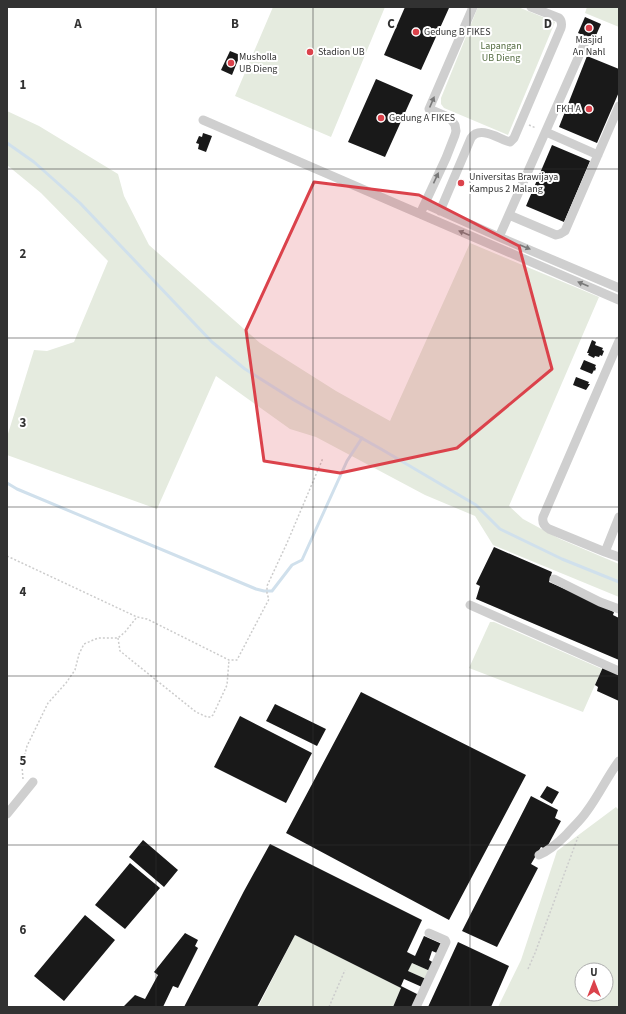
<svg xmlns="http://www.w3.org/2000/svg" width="626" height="1014" font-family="'Source Sans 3',sans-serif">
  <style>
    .green { fill: #e5ebdf; fill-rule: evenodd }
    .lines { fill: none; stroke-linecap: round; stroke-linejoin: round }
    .stream { stroke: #d0e0ec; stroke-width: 3 }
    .building { fill: #191919 }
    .path { stroke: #ccc; stroke-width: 1.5; stroke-dasharray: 2 2; stroke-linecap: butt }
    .minor { stroke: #cfcfcf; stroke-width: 9 }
    .oneway { fill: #797979 }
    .marked { fill: #db424b; fill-opacity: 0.2; stroke: #db424b; stroke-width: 3; stroke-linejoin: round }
    .grid { fill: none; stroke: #323232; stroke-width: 1; stroke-opacity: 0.55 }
    .poi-dot { fill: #db424b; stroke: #fff; stroke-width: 1.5 }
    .labels { text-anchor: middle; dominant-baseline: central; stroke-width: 4; stroke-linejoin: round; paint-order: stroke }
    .poi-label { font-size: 10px; fill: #323232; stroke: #fff; text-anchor: start }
    .park-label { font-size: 10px; fill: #546c41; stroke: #fff }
    .grid-label { font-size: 13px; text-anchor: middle; font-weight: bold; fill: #323232; stroke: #fff; stroke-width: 4; stroke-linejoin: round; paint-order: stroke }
  </style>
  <rect width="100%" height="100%" fill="#fff"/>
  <!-- green -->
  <path class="green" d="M273,7H385L331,137L235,96Z
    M478,7H518L555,22L508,135L444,108L441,104V98Z
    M587,7H619V27L585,13Z
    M7,111L39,126L118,174L124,196L149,245L260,343L336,391L390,421L470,243L599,297L509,506L523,519L560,539L619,564V597L493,545L475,516L425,495L316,437L290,429L216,376L157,509L7,455V437L34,350L47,351L74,342L108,261L41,193L7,165Z
    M490,622H494L602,669L583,712L469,668Z
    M616,807L619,810V1007H498L521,960L557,851ZM582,970H606V994H582Z
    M295,935L401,988L393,1007H258Z
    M412,963L430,971L426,979L408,971Z"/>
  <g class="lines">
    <!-- stream -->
    <path class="stream" d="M7,143L34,162L80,203L212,342L245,369L294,400L381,449L476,505L500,529L562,559L619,582
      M7,483L17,489L256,589L264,591H272L292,565L302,560L347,461L362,438"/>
  </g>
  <!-- building -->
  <path class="building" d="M405,7H446L449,8L421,70L384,55Z
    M585,17L601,24L594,40L578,33Z
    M230,51L240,55L232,75L221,70Z
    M587,56L619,69V92L597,143L559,127Z
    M376,79L413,95L385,157L348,142Z
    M203,133L212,136L206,152L198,149L199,144L196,143L199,136L202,137Z
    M552,145L590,161L564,222L526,206Z
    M592,340L596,342L595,345L603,348L602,350L604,351L602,356L600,355L599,357L595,356L594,358L588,355L589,353H587Z
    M584,360L596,365L595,367L596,368L595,371L594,370L592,374L580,369Z
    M576,377L589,382L588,384H590L586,390L573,385Z
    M494,547L552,572L549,582L604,606V607L614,612L613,615L619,618V660L476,599L480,586L476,584Z
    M603,667L619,675V701L597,691L598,687L595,685Z
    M361,692L526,775L449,920L286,833Z
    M275,704L326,729L317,746L266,721Z
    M240,716L312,753L286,803L214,767Z
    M547,786L559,792L552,804L540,797Z
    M531,796L558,810L555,818L561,821L546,849L541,847L531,864L538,868L497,947L462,931Z
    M143,840L178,870L164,887L129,857Z
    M270,844L422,920L407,952L415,956L424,936L442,944L437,953L432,951L429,960L434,963L430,971L412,963L408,971L426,979L422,987L404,979L401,986L419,995L413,1007H393L401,988L295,935L257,1007H184L244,891Z
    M130,863L160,888L125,929L95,905Z
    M85,915L115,940L64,1001L34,976Z
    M185,933L198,940L195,946L198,948L178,988L173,986L163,1007L124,1006L135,995L145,999L158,975L154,972Z
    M458,942L509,966L491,1007H428Z"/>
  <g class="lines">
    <!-- path -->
    <path class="path" d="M529,125L536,128
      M7,556L137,617
      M118,638L120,651L196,712L207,717H211L213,715L227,685L229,660
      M23,779L22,766L27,746L48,703L66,683L75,670L79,654L84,644L98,638H118L125,632L137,617L147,619L229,660H237L269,599L267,594V586L287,543L323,458
      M528,969L535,953L578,837
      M329,1007L345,970"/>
    <!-- minor -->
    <path class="minor" d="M203,120L619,300
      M546,132L598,155
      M425,204L499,237L619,288
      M440,211L471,138C480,125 499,139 510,142L514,138L561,28C562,24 562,21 559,18L531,7
      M420,214L446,158L455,135L456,131L455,125L450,118L429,109L473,7
      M509,215L556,235L560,234L565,231L619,106
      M499,237L586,40
      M619,341L543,517C542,522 544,526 549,529L605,552L619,557
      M605,552L619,517
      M554,579L600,602L619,609
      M470,605L619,671
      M7,814L33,782
      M539,855C550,850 557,844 566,835C573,827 581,820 587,811C599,795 607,777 619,761
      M416,1007L446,942L445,940L429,933"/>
  </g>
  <!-- one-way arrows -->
  <defs><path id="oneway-solid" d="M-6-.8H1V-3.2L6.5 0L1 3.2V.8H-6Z"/></defs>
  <g class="oneway">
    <use href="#oneway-solid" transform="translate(432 102) rotate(-67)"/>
    <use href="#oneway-solid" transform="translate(436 178) rotate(-65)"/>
    <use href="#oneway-solid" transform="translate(464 233) rotate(-157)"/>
    <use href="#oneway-solid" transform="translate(525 247) rotate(23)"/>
    <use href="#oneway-solid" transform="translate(583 284) rotate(-157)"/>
  </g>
  <!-- marked area -->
  <path class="marked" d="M314,182L419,195L519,246L552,369L457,448L340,473L264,461L246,330Z"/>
  <!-- grid -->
  <path class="grid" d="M156,7V1007M313,7V1007M470,7V1007M7,169H619M7,338H619M7,507H619M7,676H619M7,845H619"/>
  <!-- markers -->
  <g class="poi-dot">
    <circle cx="589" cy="28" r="4"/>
    <circle cx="416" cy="32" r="4"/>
    <circle cx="310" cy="52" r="4"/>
    <circle cx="231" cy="63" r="4"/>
    <circle cx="589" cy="109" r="4"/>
    <circle cx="381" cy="118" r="4"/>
    <circle cx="461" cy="183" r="4"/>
  </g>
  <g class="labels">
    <!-- poi labels -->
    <g class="poi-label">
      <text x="424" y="32">Gedung B FIKES</text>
      <text x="589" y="40" text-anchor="middle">Masjid<tspan x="589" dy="12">An Nahl</tspan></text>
      <text x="318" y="52">Stadion UB</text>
      <text x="239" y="57">Musholla<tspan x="239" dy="12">UB Dieng</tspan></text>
      <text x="581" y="109" text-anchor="end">FKH A</text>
      <text x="389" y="118">Gedung A FIKES</text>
      <text x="469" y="177">Universitas Brawijaya<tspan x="469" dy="12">Kampus 2 Malang</tspan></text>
    </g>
    <!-- park labels -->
    <g class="park-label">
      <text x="501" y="46">Lapangan<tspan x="501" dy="12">UB Dieng</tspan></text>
    </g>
  </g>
  <g class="grid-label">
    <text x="78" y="28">A</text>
    <text x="235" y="28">B</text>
    <text x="391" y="28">C</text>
    <text x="548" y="28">D</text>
    <text x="23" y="89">1</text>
    <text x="23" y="258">2</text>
    <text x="23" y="427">3</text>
    <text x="23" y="596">4</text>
    <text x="23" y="765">5</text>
    <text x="23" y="934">6</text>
  </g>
  <!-- border -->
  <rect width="626" height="1014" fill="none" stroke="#323232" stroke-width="16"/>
  <!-- north arrow -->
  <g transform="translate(594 982)"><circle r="19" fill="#ffffff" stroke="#adadad"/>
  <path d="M0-3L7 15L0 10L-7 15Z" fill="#db424b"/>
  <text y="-6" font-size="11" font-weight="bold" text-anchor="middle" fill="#323232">U</text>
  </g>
</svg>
